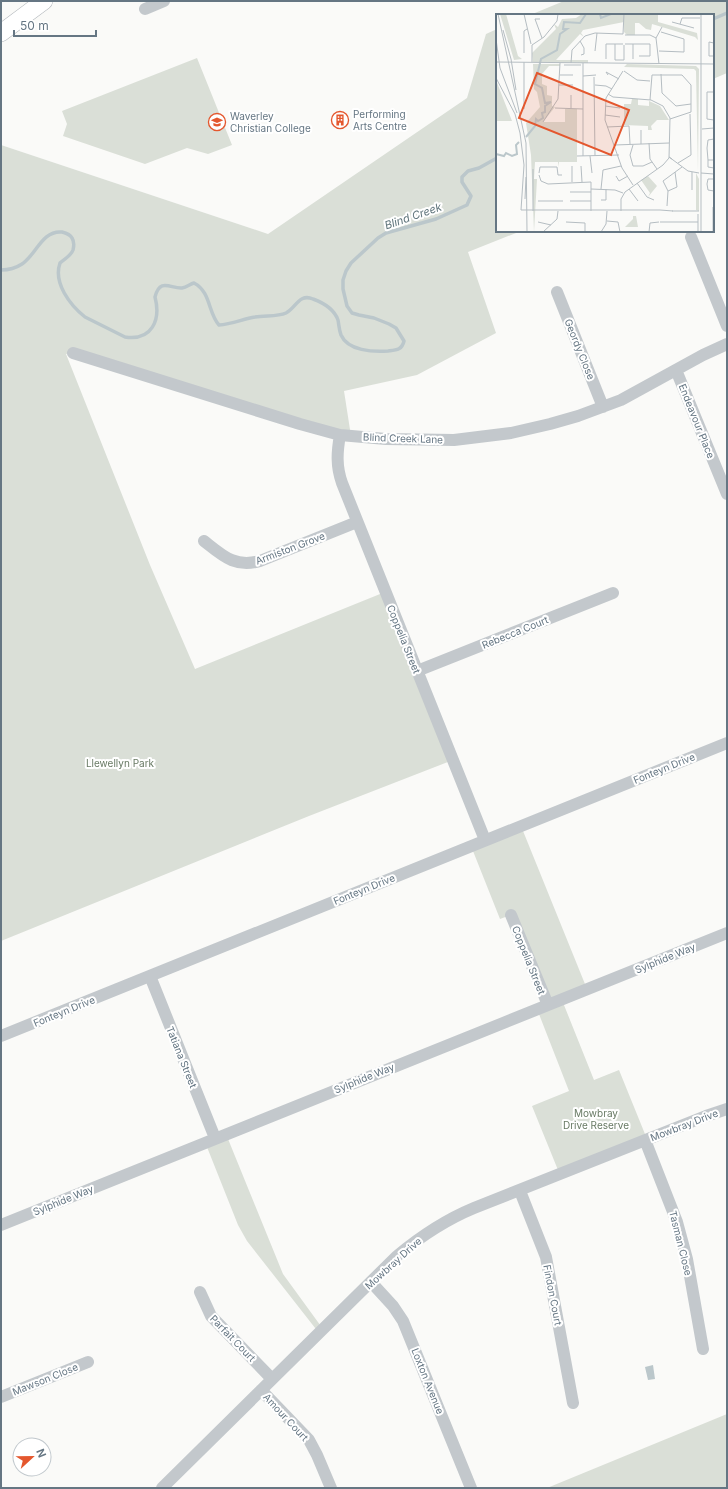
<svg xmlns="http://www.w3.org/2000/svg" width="728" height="1489" font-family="Inter,sans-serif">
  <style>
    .green { fill: #dadfd7 }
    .water { fill: #bbc7cb }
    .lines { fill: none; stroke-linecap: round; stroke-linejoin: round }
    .stream { stroke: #bbc7cb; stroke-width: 3.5 }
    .highway-casing { stroke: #b4b9bd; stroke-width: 18 }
    .minor { stroke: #c3c8cc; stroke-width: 12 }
    .highway { stroke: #fff; stroke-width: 17 }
    .labels { text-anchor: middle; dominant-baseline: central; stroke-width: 4; stroke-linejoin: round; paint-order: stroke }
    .poi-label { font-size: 10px; fill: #657683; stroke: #fff; text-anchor: start }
    .street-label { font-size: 10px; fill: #657683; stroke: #fff }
    .park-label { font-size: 10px; fill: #687a64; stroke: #fff }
    .water-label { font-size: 11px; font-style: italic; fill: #60757c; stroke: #fff }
    .inset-river { fill: none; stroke: #bbc7cb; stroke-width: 2 }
    .inset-road { fill: none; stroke: #b5bdc2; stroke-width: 1 }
    .view { fill: #e4572e; fill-opacity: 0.15; stroke: #e4572e; stroke-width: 2 }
    .inset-edge { fill: none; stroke: #657683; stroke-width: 2 }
  </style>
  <rect width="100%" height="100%" fill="#fafaf8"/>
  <!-- green -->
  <path class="green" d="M564,1H727V73L713,79V15H530Z
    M497,29V231H521L468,252L496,333L417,375L344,391L351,436L73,353L66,354L150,565L195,669L385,592L453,760L309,816L1,941V145L268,234L467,98L486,34Z
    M197,58L232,145L208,154L187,148L145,164L63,136L67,124L62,111Z
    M521,826L587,989L562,1000L594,1080L619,1070L647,1139L560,1175L532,1106L569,1091L537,1009L547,1005L511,915L500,919L471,846Z
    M226,1134L283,1274L323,1329L319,1333L247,1241L238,1225L205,1142Z
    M727,1414V1488H547Z"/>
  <!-- water -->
  <path class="water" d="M653,1365L655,1379L648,1380L645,1367Z"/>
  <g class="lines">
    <!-- stream -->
    <path class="stream" d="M713,19L727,13
      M1,270C8,270 16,268 22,264C36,255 42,230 62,232C66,233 70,234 72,238C74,241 74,246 73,250C71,256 64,259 60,263C53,283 70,305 85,317L125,337C152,341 161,320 155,297C160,277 171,289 182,288C187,287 190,284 194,283C211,292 208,313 219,325C232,324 243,319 255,317C265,315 277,317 286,313C296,308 299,293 313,299C324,303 334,309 338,320C339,325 339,330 341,335C348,351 373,352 388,351C396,350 402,350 404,341L396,328L389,324L374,318L359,315L352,313L347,306L343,289V280L346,271L351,263L378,238L386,233L436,219L467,205L471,196L462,182V177L468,171L479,168L497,158"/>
    <!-- highway casing -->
    <g class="highway-casing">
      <path id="highway" d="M1,33L44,1"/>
    </g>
    <!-- minor -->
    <path class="minor" d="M145,9L164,1
      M691,237L727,326
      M557,292L603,407
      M73,353L300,424L340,435L386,439L454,440L511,433L550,424L578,416L621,400L703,355L727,344
      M676,370L727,494
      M340,435C337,452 336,466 342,483L485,840
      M204,541C223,556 235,568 260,561L357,522
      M417,671L613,593
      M511,915L548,1005
      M150,976L215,1138
      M1,1036L727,743
      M645,1140L677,1222L687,1259L703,1349
      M520,1191L546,1257L573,1403
      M1,1225L727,933
      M371,1282L393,1306L403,1321L471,1488
      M200,1292L211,1316L272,1379
      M261,1390L309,1440L317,1455L331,1488
      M1,1397L88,1362
      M162,1488L397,1256C421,1236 445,1220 474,1208L706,1116L727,1109"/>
    <!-- highway -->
    <use href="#highway" class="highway"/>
  </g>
  <!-- icons -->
  <defs>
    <g id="building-ring" transform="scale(0.9)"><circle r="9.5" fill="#fff" stroke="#e4572e" stroke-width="1.5"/><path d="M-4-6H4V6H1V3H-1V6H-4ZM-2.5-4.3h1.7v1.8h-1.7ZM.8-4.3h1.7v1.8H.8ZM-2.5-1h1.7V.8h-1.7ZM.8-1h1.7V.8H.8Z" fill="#e4572e"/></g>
    <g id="school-ring" transform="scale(0.9)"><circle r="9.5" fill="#fff" stroke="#e4572e" stroke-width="1.5"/><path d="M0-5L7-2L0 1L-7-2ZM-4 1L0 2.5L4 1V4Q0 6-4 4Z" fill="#e4572e"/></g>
  </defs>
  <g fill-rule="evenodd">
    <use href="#building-ring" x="340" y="120"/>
    <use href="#school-ring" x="217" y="122"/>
  </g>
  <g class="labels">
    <!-- poi labels -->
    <g class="poi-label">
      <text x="353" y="114">Performing<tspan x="353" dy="12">Arts Centre</tspan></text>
      <text x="230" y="116">Waverley<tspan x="230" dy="12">Christian College</tspan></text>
    </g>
    <!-- street labels -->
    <g class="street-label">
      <text transform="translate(580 349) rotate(68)">Geordy Close</text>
      <text transform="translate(697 421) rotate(68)">Endeavour Place</text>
      <text transform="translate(403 438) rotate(2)">Blind Creek Lane</text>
      <text transform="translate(290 548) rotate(-21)">Armiston Grove</text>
      <text transform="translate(515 632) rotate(-22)">Rebecca Court</text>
      <text transform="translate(404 639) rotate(68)">Coppelia Street</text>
      <text transform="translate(664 768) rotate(-22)">Fonteyn Drive</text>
      <text transform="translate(364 889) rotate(-22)">Fonteyn Drive</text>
      <text transform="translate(665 958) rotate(-22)">Sylphide Way</text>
      <text transform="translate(529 960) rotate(68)">Coppelia Street</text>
      <text transform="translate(64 1011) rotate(-22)">Fonteyn Drive</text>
      <text transform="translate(182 1057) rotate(68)">Tatiana Street</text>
      <text transform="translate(364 1078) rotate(-22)">Sylphide Way</text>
      <text transform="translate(684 1125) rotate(-21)">Mowbray Drive</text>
      <text transform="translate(63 1200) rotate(-22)">Sylphide Way</text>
      <text transform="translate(681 1243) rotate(76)">Tasman Close</text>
      <text transform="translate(393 1263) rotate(-42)">Mowbray Drive</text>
      <text transform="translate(553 1295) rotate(79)">Findon Court</text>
      <text transform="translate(233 1338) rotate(46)">Parfait Court</text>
      <text transform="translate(45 1379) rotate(-22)">Mawson Close</text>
      <text transform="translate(428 1381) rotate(68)">Loxton Avenue</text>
      <text transform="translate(286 1417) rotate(47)">Amour Court</text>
    </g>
    <!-- park labels -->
    <g class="park-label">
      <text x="120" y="763">Llewellyn Park</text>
      <text x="596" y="1113">Mowbray<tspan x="596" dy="12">Drive Reserve</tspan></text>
    </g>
    <!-- water labels -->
    <g class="water-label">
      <text transform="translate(413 216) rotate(-19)">Blind Creek</text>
    </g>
  </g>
  <!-- overview -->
  <g transform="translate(496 14)">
    <rect width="218" height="218" fill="#fafaf8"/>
    <path d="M4,0H10L22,42L26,45L18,46ZM86,0H162V8L201,19L202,26L199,23L156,10L155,16L150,15L143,9H139V21H131L128,18V8L87,16L85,19L88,23L84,20L60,46H92V49L37,48L36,39L60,15L58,10L62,13L66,5L80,4ZM37,50H64V52H53L46,60V70L51,72V81L56,82V92L59,93L47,108H69V95H81V148H63L62,153V148H39L38,165H41L38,218L35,141L30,109L44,93L41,78L38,75ZM131,50L200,52L203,55L202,158L200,57L198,55L128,53ZM0,66L16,107H0V121ZM136,85H142V91L153,92V87L164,92L173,106H161L155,112L156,116H152V112L128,111V90H135ZM200,159L203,165V197L200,196ZM152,162L161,172L152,183L154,179L145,166ZM137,202H140L142,213H129L137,205Z" fill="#dadfd7"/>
    <path class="inset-river" d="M104,0L105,4L115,0M30,123L39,112L40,105L42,107L47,104L46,99L49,98V92L55,88L49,89L46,74L39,70L45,45L61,36L64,20L71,15H67L68,8L84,9L90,0M0,140L8,142L10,139L16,142L21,140L20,131L23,128"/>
    <path class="inset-road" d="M2,0L30,129L31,218M28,0L35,30M44,5H39L46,24M176,8L198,14M184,10L186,4H204M7,16L15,45L20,76M127,20L128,0M129,21H154L160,24L163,50M160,24L166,13M0,25L4,54L21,99M84,27L88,34V40L85,41M218,29L213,28V42H218M119,30V46H128M129,30H154V42H143M36,31L48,23L61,7L62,0M128,31V46M99,37L101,19M163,37L188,38V25L165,18M28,39V17L31,15M110,45V30H127M137,45V30M0,48L218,50M36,48V31M75,49L76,36L89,22L99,19L127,20M68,51H85M127,57L110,84L109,106L126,154L137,171M128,57L141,66L154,67M165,60L166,79L180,92L195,90M64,61H77M112,61L110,58L123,65M87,62L100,61M98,63L99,142M0,64L19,100L24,119L28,151L25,196H164M63,71H77M99,71L110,72L116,75M218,78H211V105L218,106M112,80L117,83L155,86L167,92L174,104L173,144L167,151L129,178L125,185V197M154,86L156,61H186L195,71V98L174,105M109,92L124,94M59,94L87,95M28,95V48M75,95V81M109,101L124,103M47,108L62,85L64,49M111,113L133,112L134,130M206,115L218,114M145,116V130M218,125L212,126L211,134L212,146H218M153,129L154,145L161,155M119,131L173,129M137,131L134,141L137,152H147L156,148M81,142L123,141M87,142V49M94,142L96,159M176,145L173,143L192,157L203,159M212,146V153L218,154M182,149L195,141L194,100M76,152V168M85,152L86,168M43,159L44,153H61L62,161H66M205,159L218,160M43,161L45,167L52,170L95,168V197M120,162L123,167L132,162M218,165H212L211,170L212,176L218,177M141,169L151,183L158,186M95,175L119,176L127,179M105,175L107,156L125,152M133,175L142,187M196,176V158M172,177L181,173L179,158M74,178H95M29,185L30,163M105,186H110V175M42,187H67M74,187H95M171,192L172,177L167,167L186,153M217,193V218M164,196L177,197M37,197V155M176,197H203M111,207L122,208L124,218M42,208L55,211M70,208L89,209V218M164,208H202M47,218L61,205L62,197M105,218L110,210L111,197M153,218L154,209L163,208M202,218V200M205,218V0"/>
    <path class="view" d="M41,59L133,96L115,141L23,104Z"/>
    <rect width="218" height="218" class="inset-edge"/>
  </g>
  <!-- border -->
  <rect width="728" height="1489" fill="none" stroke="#657683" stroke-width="4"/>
  <!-- north arrow -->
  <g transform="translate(32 1457) rotate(68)"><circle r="19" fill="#ffffff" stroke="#c1c8cd"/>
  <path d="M0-3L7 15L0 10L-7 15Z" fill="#e4572e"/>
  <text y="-6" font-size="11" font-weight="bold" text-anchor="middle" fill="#657683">N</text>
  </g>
  <!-- scale -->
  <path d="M14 30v6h82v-6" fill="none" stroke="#657683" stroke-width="2"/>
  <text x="20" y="30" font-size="12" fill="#657683" stroke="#ffffff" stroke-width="3" paint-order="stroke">50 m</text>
</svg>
